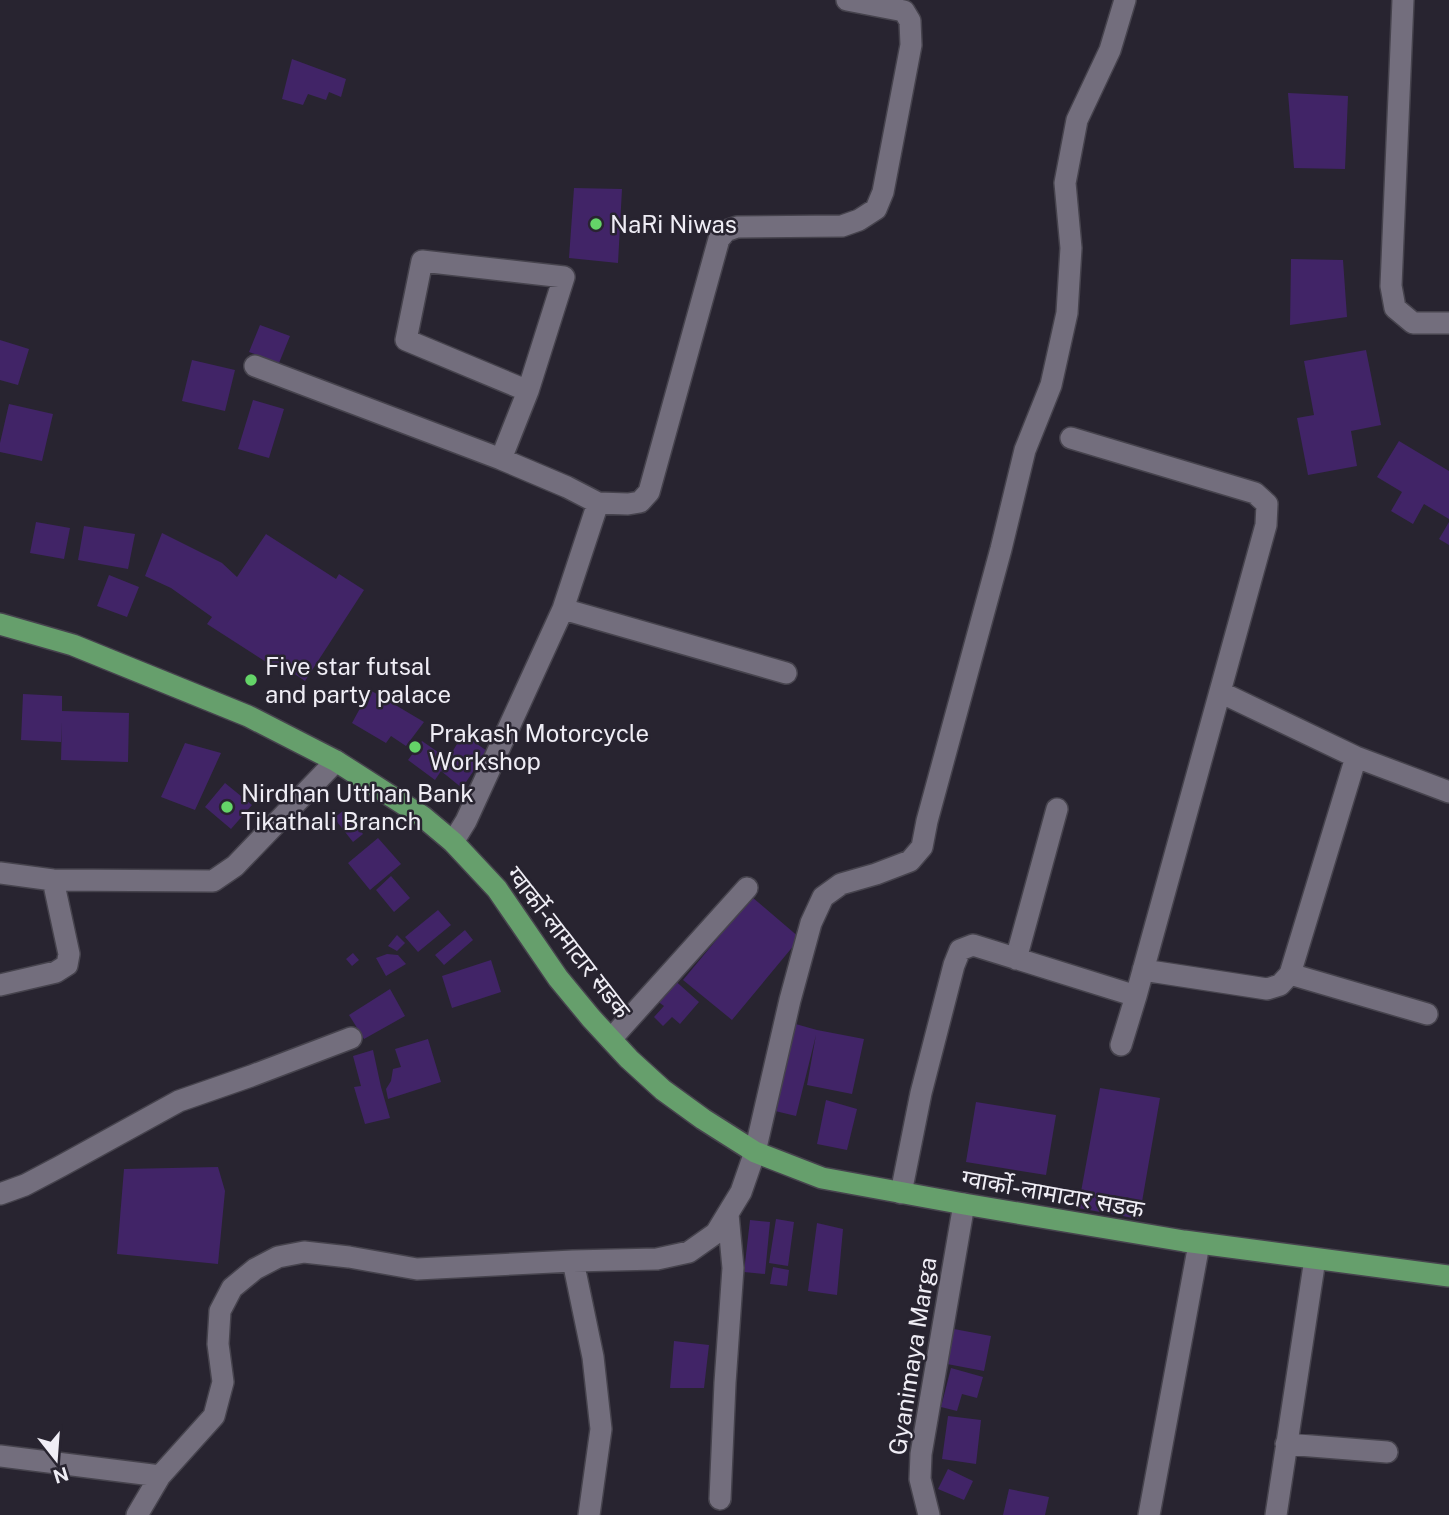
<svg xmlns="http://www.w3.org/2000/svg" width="1449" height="1515" font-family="'Public Sans','Noto Sans Devanagari',sans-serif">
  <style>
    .building { fill: #412467 }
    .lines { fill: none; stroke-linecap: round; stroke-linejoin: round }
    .minor-casing { stroke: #46434d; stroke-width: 24 }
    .major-casing { stroke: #46434d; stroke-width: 24 }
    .minor { stroke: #736e7d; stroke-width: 21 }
    .major { stroke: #669f6c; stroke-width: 21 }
    .poi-dot { fill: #64d468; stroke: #282430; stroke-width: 2.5 }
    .labels { text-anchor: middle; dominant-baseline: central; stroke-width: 5; stroke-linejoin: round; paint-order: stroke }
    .poi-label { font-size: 24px; fill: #efedf5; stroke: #282430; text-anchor: start }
    .street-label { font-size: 24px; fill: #efedf5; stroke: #282430 }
  </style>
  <rect width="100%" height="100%" fill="#282430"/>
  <!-- building -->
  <path class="building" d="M292,59L346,79L341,97L329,92L326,100L308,94L303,105L282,99Z
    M1288,93L1348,96L1345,169L1294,168Z
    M574,188L622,189L618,263L569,258Z
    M1291,259L1343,260L1347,317L1290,325Z
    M260,325L290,336L279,363L249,352Z
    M0,340L29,349L18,385L0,380Z
    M1366,350L1381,425L1351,431L1357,466L1308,475L1297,418L1314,415L1304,361Z
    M192,360L235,370L225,411L182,401Z
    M253,400L284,409L269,458L238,449Z
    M9,404L53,414L42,461L0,452V443Z
    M1399,441L1449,471V519L1424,504L1413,524L1391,511L1402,492L1377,477Z
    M36,522L70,528L64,559L30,553Z
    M1449,522V545L1439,539Z
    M84,526L135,534L128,569L78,560Z
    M162,533L222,563L237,577L266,534L336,579L339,574L364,590L305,681L280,664L277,669L207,624L212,617L171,588L145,576Z
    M109,575L139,587L127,617L97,606Z
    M370,690L424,722L406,746L391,736L386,743L352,723Z
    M23,694L62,696V711L129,713L128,762L61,760L62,722L61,742L21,740Z
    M463,734L487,751L462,788L441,771L435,780L408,760L422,741L448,759Z
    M185,743L221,753L195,810L161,797Z
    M225,783L252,805L231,829L205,807Z
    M344,810L363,834L353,842L334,818Z
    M378,838L401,864L370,890L348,863Z
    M391,876L410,898L394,912L376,890Z
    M752,897L800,938L732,1020L683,980Z
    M438,910L451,925L418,952L405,937Z
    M465,930L473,940L444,965L435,955Z
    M397,935L405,943L397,951L388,946Z
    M353,953L359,960L352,966L346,959Z
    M387,954L398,955L406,964L386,976L376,958Z
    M491,960L501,992L452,1008L442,976Z
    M671,977L699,1002L680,1024L672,1017L663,1026L654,1017L664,1006L653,998Z
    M390,989L405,1016L364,1039L349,1015Z
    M792,1023L817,1030L864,1039L852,1094L807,1085L816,1035L796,1116L771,1110Z
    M428,1039L441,1082L388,1099L386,1089L391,1081L393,1069L401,1067L395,1049Z
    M373,1050L381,1087L390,1118L365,1124L354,1087L361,1086L353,1056Z
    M1100,1088L1160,1098L1139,1219L1078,1208Z
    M826,1100L857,1109L847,1150L817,1144Z
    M976,1102L1056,1115L1046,1175L966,1162Z
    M218,1167L225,1191L218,1264L117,1254L124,1169Z
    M776,1219L794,1222L788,1266L769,1263Z
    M750,1220L770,1222L765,1274L744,1272Z
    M817,1223L843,1229L837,1295L808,1291Z
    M773,1267L789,1270L787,1286L770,1284Z
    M954,1329L991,1336L984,1371L947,1364Z
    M674,1341L709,1345L704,1388H670Z
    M951,1368L983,1377L977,1398L962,1394L957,1411L941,1407Z
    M948,1416L981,1420L976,1464L942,1459Z
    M948,1469L973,1481L964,1500L938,1489Z
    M1009,1489L1049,1497L1045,1515H1003Z"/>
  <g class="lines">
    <!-- minor casing -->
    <g class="minor-casing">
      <path id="minor" d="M1403,0L1391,286L1395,308L1413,323H1449
        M255,366L501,459
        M598,503L628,504L640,502L649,492L719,239L726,231L737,227L842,226L859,220L876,209L883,192L911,45L910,21L904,11L847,0
        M563,609L786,673
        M1220,692L1356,757L1449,792
        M453,842L466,821L563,609L598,503L567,487L501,459L528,391L564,277L422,261L406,340L528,391
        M0,873L53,880L213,881L235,866L336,761
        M1016,959L1057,809
        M1143,970L1267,989L1280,985L1290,974L1356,757
        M1290,974L1427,1014
        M0,985L56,972L67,965L69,954L53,880
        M611,1039L747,888
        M1121,1045L1136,996
        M901,1193L921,1093L954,965L960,950L973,945L1136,996L1266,525L1267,504L1255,493L1071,438
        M0,1194L25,1185L61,1166L179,1101L251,1076L351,1038
        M573,1261L593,1357L601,1429L589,1515
        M1286,1444L1387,1452
        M0,1456L160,1476
        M720,1499L725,1383L733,1268L728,1214
        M137,1515L160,1476L214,1416L223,1382L218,1344L220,1311L232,1288L255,1269L278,1257L304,1252L349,1257L417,1269L573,1261L657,1259L689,1252L716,1233L741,1192L755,1152L790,1000L811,923L823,897L841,884L876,874L910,861L922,847L927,821L1001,549L1025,450L1051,385L1067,313L1071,248L1065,183L1077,120L1110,50L1125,0
        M929,1515L920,1479L921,1454L964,1204
        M1149,1515L1199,1244
        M1276,1515L1315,1259"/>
    </g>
    <!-- major casing -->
    <g class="major-casing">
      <path id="major" d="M0,624L73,645L248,716L336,761L422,816L453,842L497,889L558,978L591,1018L629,1059L663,1090L703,1119L755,1152L822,1178L964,1204L1184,1241L1449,1276"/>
    </g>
    <!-- minor -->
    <use href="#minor" class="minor"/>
    <!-- major -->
    <use href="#major" class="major"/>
  </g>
  <!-- markers -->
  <g class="poi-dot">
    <circle cx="596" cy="224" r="7"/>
    <circle cx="251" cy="680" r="7"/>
    <circle cx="415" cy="747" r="7"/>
    <circle cx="227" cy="807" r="7"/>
  </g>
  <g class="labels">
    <!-- poi labels -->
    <g class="poi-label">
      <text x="610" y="224">NaRi Niwas</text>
      <text x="265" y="666">Five star futsal<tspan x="265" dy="28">and party palace</tspan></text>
      <text x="429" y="733">Prakash Motorcycle<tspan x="429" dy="28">Workshop</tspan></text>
      <text x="241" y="793">Nirdhan Utthan Bank<tspan x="241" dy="28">Tikathali Branch</tspan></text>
    </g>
    <!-- street labels -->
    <g class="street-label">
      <text transform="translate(569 942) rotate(52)">ग्वार्को-लामाटार सडक</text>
      <text transform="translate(1053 1193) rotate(10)">ग्वार्को-लामाटार सडक</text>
      <text transform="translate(912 1356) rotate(-81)">Gyanimaya Marga</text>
    </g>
  </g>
  <!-- north arrow -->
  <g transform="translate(56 1459) rotate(163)" stroke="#282430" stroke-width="5" paint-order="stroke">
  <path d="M0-5L12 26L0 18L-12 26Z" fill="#efedf5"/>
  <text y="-10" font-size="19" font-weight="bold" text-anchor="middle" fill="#efedf5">N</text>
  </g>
</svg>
